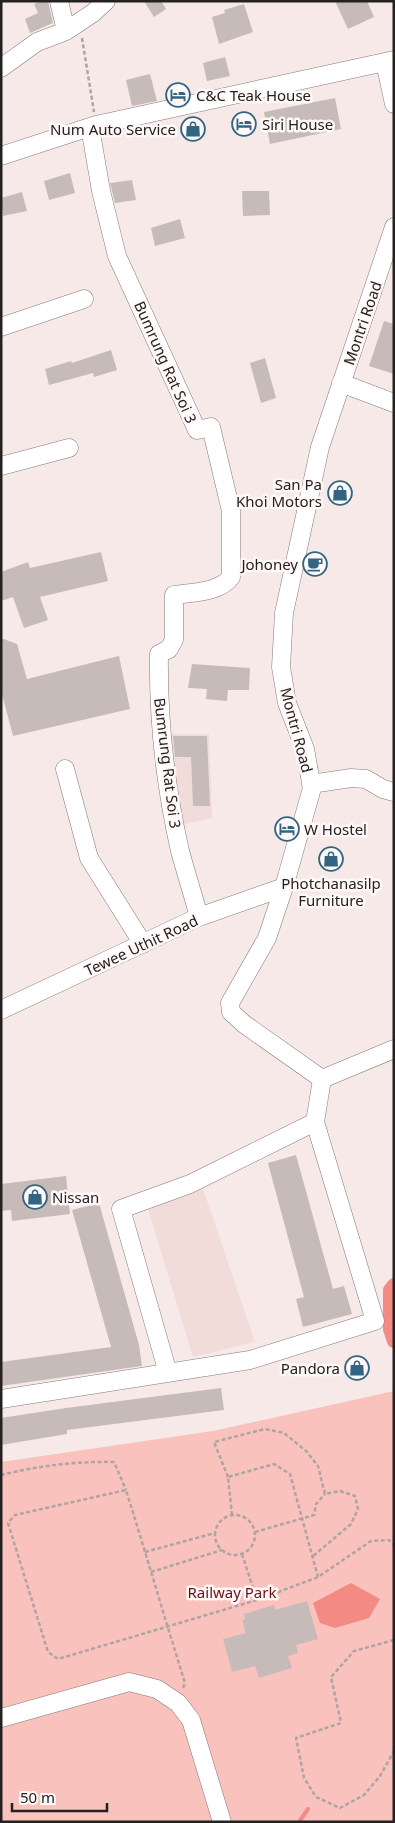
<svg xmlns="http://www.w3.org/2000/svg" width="395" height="1823" font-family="'Noto Sans',sans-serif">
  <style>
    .built { fill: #f2dcda }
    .green { fill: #f9c2bc }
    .water { fill: #f38a83 }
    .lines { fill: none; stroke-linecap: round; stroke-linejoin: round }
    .stream { stroke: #f38a83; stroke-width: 4 }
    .canal { stroke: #f38a83; stroke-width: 14 }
    .building { fill: #c7bbb9 }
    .minor-casing { stroke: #847978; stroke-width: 19 }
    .path { stroke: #aea4a3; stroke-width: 2.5; stroke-dasharray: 4 2.5; stroke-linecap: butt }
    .minor { stroke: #fff; stroke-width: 18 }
    .labels { text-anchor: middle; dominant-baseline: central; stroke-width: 5; stroke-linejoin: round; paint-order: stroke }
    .poi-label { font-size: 15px; fill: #252120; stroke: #fef9f8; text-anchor: start }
    .street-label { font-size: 15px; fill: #252120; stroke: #fef9f8 }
    .park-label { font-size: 15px; fill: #6c0e13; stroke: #fef9f8 }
  </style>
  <rect width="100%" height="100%" fill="#f6e9e8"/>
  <!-- built -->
  <path class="built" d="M167,734H209L212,818L180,825Z
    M202,1186L255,1342L193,1357L147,1206Z"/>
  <!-- green -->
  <path class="green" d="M394,1391V1822H1V1462L213,1431Z"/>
  <!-- water -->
  <path class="water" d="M394,1277V1338L384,1288Z
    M351,1583L380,1599L369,1618L335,1628L320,1623L313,1603Z"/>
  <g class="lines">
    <!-- stream -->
    <path class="stream" d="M299,1822L308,1809"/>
    <!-- canal -->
    <path class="canal" d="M394,1285L390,1290V1329L394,1341"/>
  </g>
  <!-- building -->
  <path class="building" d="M42,1H48L53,23L30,33L25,19L38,13L34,4Z
    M144,1H161L166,9L154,17Z
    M335,1H367L374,17L348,29Z
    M244,4L253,32L219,44L212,17L225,13L224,10Z
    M225,57L230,76L207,81L203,63Z
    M150,74L157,101L132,106L126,80Z
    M335,98L341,129L270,144L264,112Z
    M70,173L75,193L49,200L44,181Z
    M132,180L136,200L115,203L110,183Z
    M242,191H269L270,215L243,216Z
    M22,192L27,211L3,216L1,198Z
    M180,219L185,238L155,246L151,228Z
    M384,321L394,324V374L369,366Z
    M111,350L117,370L94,377L93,373L49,385L45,369L71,361L72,363Z
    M265,358L276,398L261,403L250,363Z
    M101,552L108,581L40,597L48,620L24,628L13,597L1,601V572L28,562L30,568Z
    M1,638L17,644L27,679L119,656L130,709L13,736L1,690Z
    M192,664L250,668L249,690H228L227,701L206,699L207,689L188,688Z
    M173,736H207L210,806H193L191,757H175Z
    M296,1155L333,1289L344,1286L352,1314L303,1327L296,1299L304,1297L268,1163Z
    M66,1176L70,1214L12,1221L11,1210L1,1211V1184Z
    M99,1203L139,1345L142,1366L1,1386V1362L111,1347L72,1210Z
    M221,1388L224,1410L67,1430V1434L1,1445V1418L66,1408Z
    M307,1601L318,1639L296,1645L298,1653L288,1656L292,1668L259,1678L255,1666L232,1672L223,1639L246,1633L242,1620L245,1619L244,1614L274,1605L275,1610Z"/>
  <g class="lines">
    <!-- minor casing -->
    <g class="minor-casing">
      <path id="minor" d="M59,1L66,31
        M385,62L394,104
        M1,68L37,42L66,31L93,13L106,1
        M90,127L101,191L117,256L197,430L211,427L231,511V577C219,593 192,592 174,595V640L169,649L159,654C158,718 166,789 180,851C186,873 193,895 199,917
        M1,156L96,125L394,60
        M1,327L84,299
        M341,383L394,403
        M1,466L69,448
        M65,769L89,858L143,944
        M311,784L351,778L366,779L383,789L394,792
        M1,1010L199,917L284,887
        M322,1079L244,1024L231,1012L230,1003L267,938L284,887L312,788L305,749L287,703L281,667L284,613L320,447L394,227
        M322,1079L394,1049
        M168,1373L121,1209L190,1184L315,1122
        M1,1399L250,1360L375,1321L315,1122L322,1079
        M1,1718L129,1682L157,1689L178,1703L191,1720L222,1822"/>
    </g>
    <!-- path -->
    <path class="path" d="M82,38L94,112
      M1,1475C37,1466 77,1461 114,1462L126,1490
      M228,1477L214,1442L265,1429L284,1433L306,1451L318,1466L325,1494L340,1491L355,1496L358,1509L351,1524L312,1557
      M232,1515L228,1477L274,1464L290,1474L318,1577
      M215 1535a20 20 0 1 1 40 0a20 20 0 1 1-40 0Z
      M255,1532L314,1515L316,1504L325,1494
      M145,1552L215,1533
      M242,1554L257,1600
      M151,1572L222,1550
      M394,1640L354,1651L331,1677L341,1723L296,1738L304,1778L316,1797L340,1808L364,1795L380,1776L394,1751
      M183,1688L185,1683C165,1619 146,1554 126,1490L15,1515L8,1523L48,1652L58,1659L257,1600L318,1577L371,1541L389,1540L394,1545"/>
    <!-- minor -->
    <use href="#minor" class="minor"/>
  </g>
  <!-- icons -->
  <defs>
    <g id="hotel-ring" transform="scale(1.25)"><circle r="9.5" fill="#fef9f8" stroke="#316582" stroke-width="1.5"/><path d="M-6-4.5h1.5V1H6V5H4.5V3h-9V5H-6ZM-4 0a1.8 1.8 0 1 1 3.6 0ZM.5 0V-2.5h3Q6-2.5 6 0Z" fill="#316582"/></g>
    <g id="shop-ring" transform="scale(1.25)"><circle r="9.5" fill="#fef9f8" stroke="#316582" stroke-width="1.5"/><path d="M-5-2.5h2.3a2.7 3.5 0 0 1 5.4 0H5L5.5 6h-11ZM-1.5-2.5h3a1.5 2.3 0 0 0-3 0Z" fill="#316582"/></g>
    <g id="cafe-ring" transform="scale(1.25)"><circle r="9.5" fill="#fef9f8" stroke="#316582" stroke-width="1.5"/><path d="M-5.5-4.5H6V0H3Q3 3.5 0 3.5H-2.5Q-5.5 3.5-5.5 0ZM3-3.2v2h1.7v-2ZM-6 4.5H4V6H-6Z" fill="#316582"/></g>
  </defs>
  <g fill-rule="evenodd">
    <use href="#hotel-ring" x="178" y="95"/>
    <use href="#hotel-ring" x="244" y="124"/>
    <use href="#shop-ring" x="193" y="129"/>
    <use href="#shop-ring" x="340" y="493"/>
    <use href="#cafe-ring" x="315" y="564"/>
    <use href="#hotel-ring" x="287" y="829"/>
    <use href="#shop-ring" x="331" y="859"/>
    <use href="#shop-ring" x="35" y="1197"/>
    <use href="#shop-ring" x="357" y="1368"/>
  </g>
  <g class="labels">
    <!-- poi labels -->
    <g class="poi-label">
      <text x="196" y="95">C&amp;C Teak House</text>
      <text x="262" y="124">Siri House</text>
      <text x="176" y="129" text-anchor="end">Num Auto Service</text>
      <text x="322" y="484" text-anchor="end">San Pa<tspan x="322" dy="17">Khoi Motors</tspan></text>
      <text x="298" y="564" text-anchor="end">Johoney</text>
      <text x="304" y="829">W Hostel</text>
      <text x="331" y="883" text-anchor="middle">Photchanasilp<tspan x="331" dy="17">Furniture</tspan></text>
      <text x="52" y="1197">Nissan</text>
      <text x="340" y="1368" text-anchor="end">Pandora</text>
    </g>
    <!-- street labels -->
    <g class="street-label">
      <text transform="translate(362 323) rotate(-71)">Montri Road</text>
      <text transform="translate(166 362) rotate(66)">Bumrung Rat Soi 3</text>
      <text transform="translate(297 730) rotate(75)">Montri Road</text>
      <text transform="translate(168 763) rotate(83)">Bumrung Rat Soi 3</text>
      <text transform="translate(141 945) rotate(-25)">Tewee Uthit Road</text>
    </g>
    <!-- park labels -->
    <g class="park-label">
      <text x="232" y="1592">Railway Park</text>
    </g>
  </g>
  <!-- border -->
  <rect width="395" height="1823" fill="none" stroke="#252120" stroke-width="5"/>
  <!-- scale -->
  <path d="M12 1803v8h95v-8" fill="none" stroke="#252120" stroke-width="2.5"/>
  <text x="20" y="1803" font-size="15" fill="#252120" stroke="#fef9f8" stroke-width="4" paint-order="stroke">50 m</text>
</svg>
